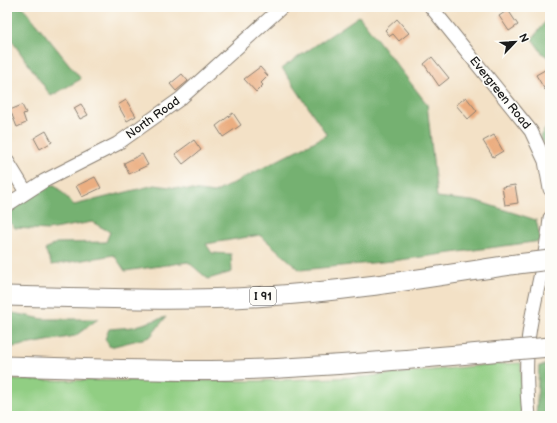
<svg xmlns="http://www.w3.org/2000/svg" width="557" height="423" font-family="'Balsamiq Sans',sans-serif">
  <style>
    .green { fill: #91ce83; stroke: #567550 }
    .forest { fill: #74b171; stroke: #486646 }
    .building { fill: #ebae81 }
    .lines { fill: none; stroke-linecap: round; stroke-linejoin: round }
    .minor-casing { stroke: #887e71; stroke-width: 15 }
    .highway-casing { stroke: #887e71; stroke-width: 21 }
    .minor { stroke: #fff; stroke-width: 13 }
    .highway { stroke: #fff; stroke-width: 19 }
    .highway-bridge-casing { stroke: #887e71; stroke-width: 21; stroke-linecap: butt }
    .highway-bridge { stroke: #fff; stroke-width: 19 }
    .labels { text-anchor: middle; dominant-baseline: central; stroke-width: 3.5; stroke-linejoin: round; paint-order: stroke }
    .shield { fill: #fdfcf7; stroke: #605f5e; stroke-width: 1 }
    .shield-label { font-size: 11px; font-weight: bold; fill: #1c1c1c }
    .street-label { font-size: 12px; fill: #1c1c1c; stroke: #fdfcf7 }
  </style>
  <rect width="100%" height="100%" fill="#fdfcf7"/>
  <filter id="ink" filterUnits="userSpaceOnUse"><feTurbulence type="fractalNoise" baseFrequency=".025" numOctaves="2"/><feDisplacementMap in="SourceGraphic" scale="8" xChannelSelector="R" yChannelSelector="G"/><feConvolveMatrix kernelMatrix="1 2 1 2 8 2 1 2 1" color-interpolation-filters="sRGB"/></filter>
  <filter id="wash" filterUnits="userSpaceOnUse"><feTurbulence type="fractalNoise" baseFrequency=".012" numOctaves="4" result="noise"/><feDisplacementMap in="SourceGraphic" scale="16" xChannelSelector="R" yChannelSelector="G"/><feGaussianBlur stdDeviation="0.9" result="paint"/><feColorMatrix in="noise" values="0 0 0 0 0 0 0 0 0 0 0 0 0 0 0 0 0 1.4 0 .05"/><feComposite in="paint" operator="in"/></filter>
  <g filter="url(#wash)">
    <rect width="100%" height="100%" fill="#f3e1c6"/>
    <!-- green -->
    <path class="green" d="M521,363V416H7V380L259,381L361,377L486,365Z"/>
    <!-- forest -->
    <path class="forest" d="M7,7H23L81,79L51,96L7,34Z
      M359,16L427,104L437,197L480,202L536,220L541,241L392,261L300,270L260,235L206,244L212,253L231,254L232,272L208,279L188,262L125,271L114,255L52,265L45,250L56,243L106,242L110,232L92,222L48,230L15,228L7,220V214L37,186L55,185L74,205L155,185L214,193L327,135L282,68Z
      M550,16V58L543,54L532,39Z
      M550,123V155L540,136Z
      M8,312L43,319H98L75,336L13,347L7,343Z
      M166,317L150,337L110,347L105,339L109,329L133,327Z
      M550,364V416H536L539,366Z"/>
    <g id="blocks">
      <!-- building -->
      <path class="building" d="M508,10L518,25L509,31L499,16Z
        M397,19L409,33L399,41L393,34L390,36L385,30Z
        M432,57L449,78L439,86L424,64Z
        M260,67L268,76L261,83L263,85L256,92L244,79Z
        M550,67V87L545,90L536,75Z
        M182,74L188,81L176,91L170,84Z
        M466,97L477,111L468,119L456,105Z
        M126,100L136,116L127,121L118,105Z
        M81,104L88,115L80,119L74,108Z
        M22,105L26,113L23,114L26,123L17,127L10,110Z
        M233,113L241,125L223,137L216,126Z
        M46,131L52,142L40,149L34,138Z
        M494,135L503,151L493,157L483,141Z
        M194,140L201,150L183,164L175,154Z
        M142,154L148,165L129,174L124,163Z
        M95,177L101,188L82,197L76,186Z
        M515,185L518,203L505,205L502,187Z"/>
    </g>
  </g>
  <g filter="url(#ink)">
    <use href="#blocks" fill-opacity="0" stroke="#887e71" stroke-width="1"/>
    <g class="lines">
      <!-- minor casing -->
      <g class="minor-casing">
        <path id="minor" d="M431,7L531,131L545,161L550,189
          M7,161L26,192
          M7,205L44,181L117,144L180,99L282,7
          M529,416C526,386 525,356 530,327C536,290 547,255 550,218"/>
      </g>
      <!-- highway casing -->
      <g class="highway-casing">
        <path id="highway" d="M7,296C94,298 181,302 268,296C351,291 435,276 517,264
          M7,366C83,368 160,372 237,370C325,367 414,359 502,351"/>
      </g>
      <!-- minor -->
      <use href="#minor" class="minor"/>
      <!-- highway -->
      <use href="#highway" class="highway"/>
      <!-- highway-bridge casing -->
      <g class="highway-bridge-casing">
        <path id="highway-bridge" d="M517,264L550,260
          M502,351L550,347"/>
      </g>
      <!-- highway-bridge -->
      <use href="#highway-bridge" class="highway-bridge"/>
    </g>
  </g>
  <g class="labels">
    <!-- shield labels -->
    <rect class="shield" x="250" y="287" width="26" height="18" rx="3"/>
    <g class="shield-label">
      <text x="263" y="296">I 91</text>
    </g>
    <!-- street labels -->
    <g class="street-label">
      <text transform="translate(500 93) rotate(51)">Evergreen Road</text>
      <text transform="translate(153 118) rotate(-36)">North Road</text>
    </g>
  </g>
  <!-- margin -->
  <rect width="557" height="423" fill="none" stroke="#fdfcf7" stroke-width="24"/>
  <!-- north arrow -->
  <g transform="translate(515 42) rotate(65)" stroke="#fdfcf7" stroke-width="3" paint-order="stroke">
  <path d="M0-3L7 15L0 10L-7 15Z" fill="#1c1c1c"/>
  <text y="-6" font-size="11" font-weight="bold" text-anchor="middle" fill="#1c1c1c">N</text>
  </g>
</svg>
